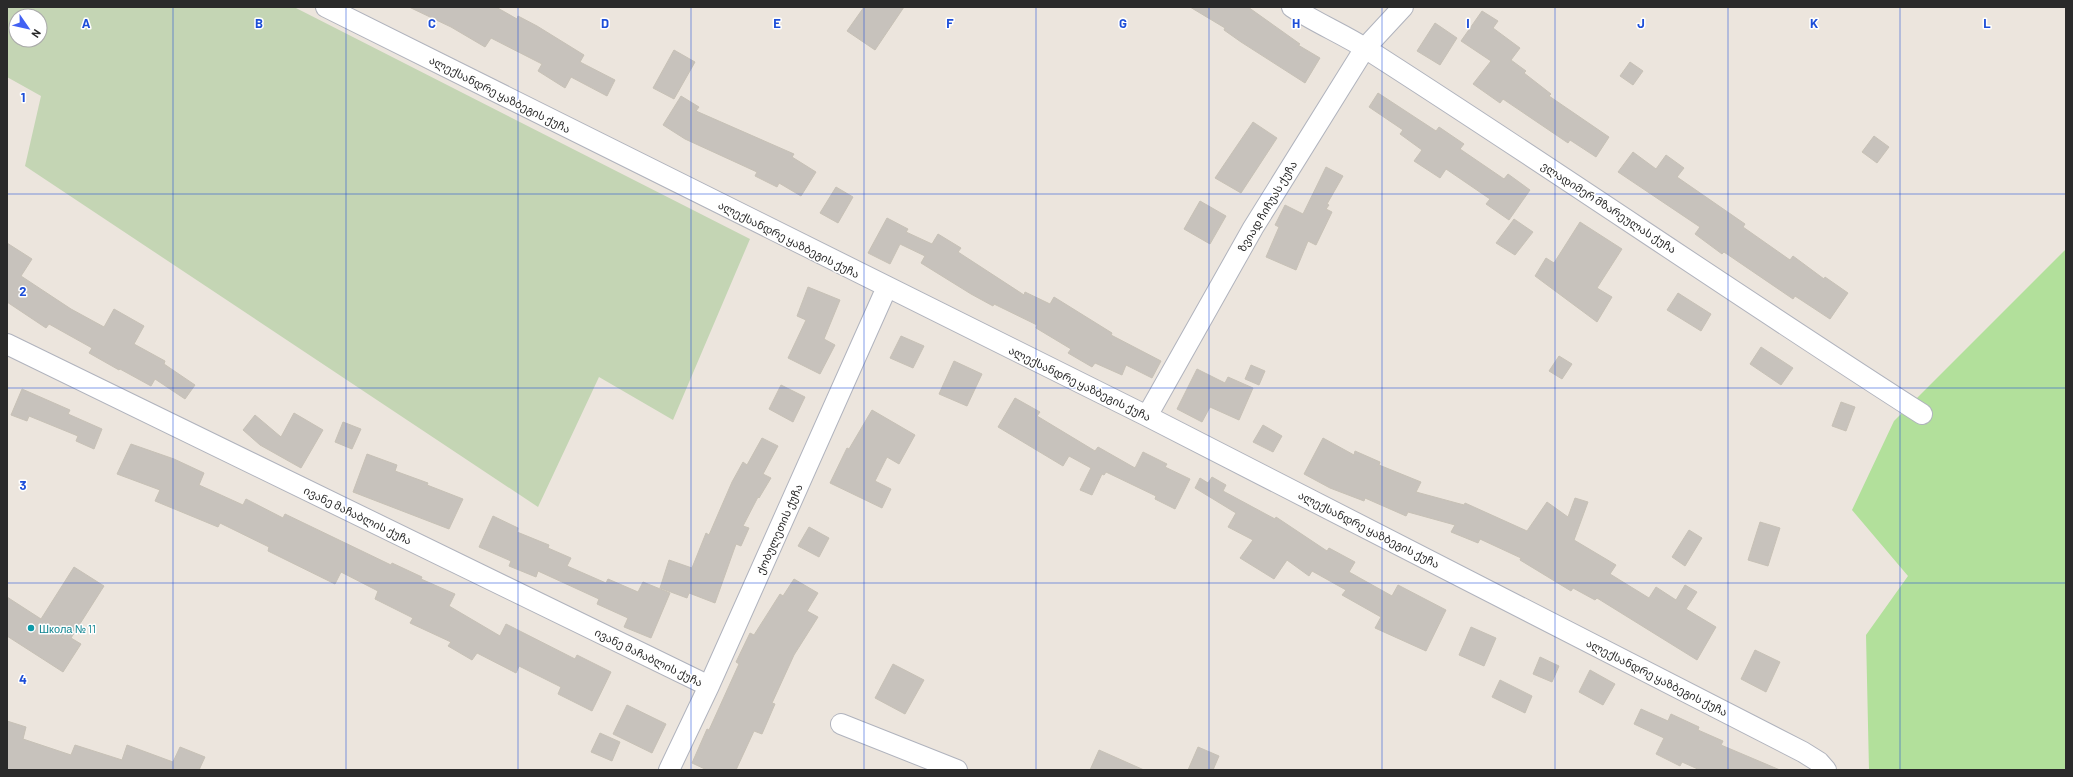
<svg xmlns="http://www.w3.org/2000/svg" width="2073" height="777" font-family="Barlow,'Noto Sans Georgian',sans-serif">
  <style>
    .green { fill: #b2e09b }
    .cemetery { fill: #c4d5b4; fill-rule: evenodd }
    .building { fill: #c7c2bc; stroke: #c7c1b6 }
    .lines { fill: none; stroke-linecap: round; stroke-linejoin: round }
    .minor-casing { stroke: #b0b3bd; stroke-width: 22 }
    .minor { stroke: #fff; stroke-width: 20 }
    .grid { fill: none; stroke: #1d4ed8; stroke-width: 1; stroke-opacity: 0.55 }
    .culture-dot { fill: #0f9aa8; stroke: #fff; stroke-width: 1.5 }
    .labels { text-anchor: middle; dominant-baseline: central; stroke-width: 3; stroke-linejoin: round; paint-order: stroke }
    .street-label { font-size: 11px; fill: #2a2a2a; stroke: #fff }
    .culture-label { font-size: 11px; fill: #0d838f; stroke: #fff; text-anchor: start }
    .grid-label { font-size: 13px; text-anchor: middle; font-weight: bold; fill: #1d4ed8; stroke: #fff; stroke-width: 3; stroke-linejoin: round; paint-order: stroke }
  </style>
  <rect width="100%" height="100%" fill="#ece5dd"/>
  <!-- green -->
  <path class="green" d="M2066,249V770H1869L1866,635L1908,576L1852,510L1894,421Z"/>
  <!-- cemetery -->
  <path class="cemetery" d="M7,7H294L750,239L673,420L599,377L538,507L25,166L41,96L7,77ZM16,16H40V40H16Z"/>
  <!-- building -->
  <path class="building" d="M409,7H496L517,19L518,16L537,26L584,55L580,62L615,80L607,96L571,77L565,88L538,71L542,64L491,38L485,47L451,27Z
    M864,7H904L875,50L847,31Z
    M1190,7H1248L1300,44L1298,45L1320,58L1305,83L1241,42L1224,30L1225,28Z
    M1482,11L1498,21L1493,28L1520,48L1511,60L1526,71L1524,73L1551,94L1549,96L1609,137L1596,157L1570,140L1568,143L1503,99L1500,103L1473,84L1491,61L1461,41Z
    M1435,23L1457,38L1440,65L1417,51Z
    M674,50L695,62L674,99L653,88Z
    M1630,62L1643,71L1633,85L1620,76Z
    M1378,93L1436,131L1439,127L1464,144L1460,149L1504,179L1508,174L1530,190L1509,220L1486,204L1490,199L1446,169L1440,178L1414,161L1422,150L1400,134L1403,130L1369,107Z
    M681,96L699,107L696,111L794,154L792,157L816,172L801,196L779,183L777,187L755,176L757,172L685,139L663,125Z
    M1253,122L1277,138L1241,193L1215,178Z
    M1874,136L1889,147L1877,163L1862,152Z
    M1633,152L1656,169L1666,155L1684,168L1677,177L1745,224L1743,227L1790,260L1793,256L1824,279L1825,277L1848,293L1830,319L1795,296L1793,299L1724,252L1722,254L1695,234L1700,227L1618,172Z
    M1326,167L1343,176L1327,204L1329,205L1326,209L1332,212L1316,245L1308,241L1296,270L1266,257L1279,227L1275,225L1285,205L1303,214Z
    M836,187L853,197L838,223L820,213Z
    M1200,201L1226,216L1210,244L1184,229Z
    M887,218L908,229L906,232L932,244L938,234L961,248L958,252L1024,295L1025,292L1050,304L1054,297L1112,333L1111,335L1161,361L1152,378L1126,365L1122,375L1095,363L1092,367L1068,353L1071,349L1036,328L1037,325L994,304L993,306L971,294L921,263L925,256L900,244L890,264L868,253Z
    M1514,219L1533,232L1515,255L1496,243Z
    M1580,222L1622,249L1597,288L1612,297L1597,322L1535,276L1546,258L1554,263Z
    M7,243L32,259L21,276L71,309L104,327L114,309L144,326L134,344L165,361L164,364L195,385L185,399L155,379L151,386L120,369L119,370L89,353L92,348L49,324L46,328L7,302Z
    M808,287L840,300L824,339L835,345L820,374L788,358L806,320L797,316Z
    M1678,293L1711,314L1701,331L1667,310Z
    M901,336L924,346L913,368L890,358Z
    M1761,347L1793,368L1781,385L1750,364Z
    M1559,356L1572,364L1562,379L1549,371Z
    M954,361L982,374L967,406L939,394Z
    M1251,365L1265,371L1259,385L1245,379Z
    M1197,369L1225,383L1228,377L1253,388L1239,420L1210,407L1202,422L1177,409Z
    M781,385L805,397L793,422L769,409Z
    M22,389L70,410L68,414L102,429L94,449L76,441L78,436L29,416L27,421L11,415Z
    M1015,398L1040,412L1037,416L1095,451L1098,447L1135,468L1143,452L1167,464L1165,467L1190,479L1175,509L1155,499L1156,496L1106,472L1104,475L1102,474L1092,495L1080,490L1091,468L1069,456L1063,466L998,427Z
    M1841,402L1855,407L1846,431L1832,426Z
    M872,410L915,435L899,464L887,457L875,481L891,489L882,508L830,483L847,448L849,449Z
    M294,413L323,430L301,468L260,445L243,430L255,415L281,437Z
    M343,422L361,429L352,449L335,442Z
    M1263,425L1282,436L1273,452L1253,442Z
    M762,438L778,446L763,474L771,478L759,498L758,497L743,526L749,528L741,546L736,544L715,603L689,593L687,598L660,588L669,560L692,568L706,533L709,535L732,482L743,462L747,465Z
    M1323,438L1354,455L1355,451L1380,462L1379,465L1421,482L1416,492L1464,505L1465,503L1527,531L1547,502L1568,517L1575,498L1588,502L1574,540L1616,565L1610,574L1649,598L1656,587L1676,600L1685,585L1697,592L1686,609L1716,627L1697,660L1597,598L1595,600L1573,588L1571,591L1520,560L1521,558L1480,539L1478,543L1451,532L1455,525L1408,512L1406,516L1365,498L1364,501L1330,488L1304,474Z
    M131,444L174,459L204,473L199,485L243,505L246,499L283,518L285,514L391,565L392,563L422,577L421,579L455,594L449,606L500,636L506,624L575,659L577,655L611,672L592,711L558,694L561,687L519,666L516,673L477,653L472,660L448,646L451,642L410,623L413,618L375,599L378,591L341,572L335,584L268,551L269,547L220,523L218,527L155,501L160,490L117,474Z
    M367,454L397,465L395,471L428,483L427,485L463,499L449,529L353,492Z
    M1212,477L1226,485L1223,491L1275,519L1276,517L1327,551L1329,548L1355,562L1349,572L1392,596L1398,585L1446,610L1426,651L1375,628L1381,617L1342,595L1346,590L1312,571L1309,576L1287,560L1274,579L1240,558L1253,540L1228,527L1236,513L1195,488L1200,478L1208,483Z
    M493,516L518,528L517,532L549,545L548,548L571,558L567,566L606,583L608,579L638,592L643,582L670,593L651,638L624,627L628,618L597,604L599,599L538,571L536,577L509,566L511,561L479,547Z
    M1760,522L1780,528L1768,566L1748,560Z
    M809,527L829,538L819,557L798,546Z
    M1689,530L1702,538L1685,566L1672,557Z
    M74,567L104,586L71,638L81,644L63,672L7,636V597L41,619Z
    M794,579L818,593L807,611L818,617L794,655L772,703L775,704L762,734L754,731L736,770H707L692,763L707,729L709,730L739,664L736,662L750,633L754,635L780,594L783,596Z
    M1471,627L1496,638L1484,666L1459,655Z
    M1755,650L1780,662L1766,692L1741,679Z
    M1540,657L1559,666L1552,682L1533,674Z
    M893,664L924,680L905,714L875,698Z
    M1590,670L1615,684L1603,705L1579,692Z
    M1500,680L1532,696L1525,713L1492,697Z
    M627,705L666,724L652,753L613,734Z
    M1641,709L1668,721L1671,714L1699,727L1698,730L1723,741L1721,745L1780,770H1700L1682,762L1680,766L1656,754L1664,738L1634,724Z
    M7,721L26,727L23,739L71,755L75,745L122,760L127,745L173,762L180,747L205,757L199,770H7Z
    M600,733L620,742L612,761L591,752Z
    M1198,747L1219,756L1213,770H1188Z
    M1099,750L1144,770H1090Z"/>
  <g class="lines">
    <!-- minor casing -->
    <g class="minor-casing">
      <path id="minor" d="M326,7L1147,416L1803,752L1819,762L1826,770
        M1292,7C1316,23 1343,34 1368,50C1554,169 1736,295 1922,414
        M7,344L709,686
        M1147,416L1253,228L1365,48L1403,7
        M841,724L957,770
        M669,770L709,686L887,287"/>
    </g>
    <!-- minor -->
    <use href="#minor" class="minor"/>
  </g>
  <!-- grid -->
  <path class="grid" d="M173,7V770M346,7V770M518,7V770M691,7V770M864,7V770M1036,7V770M1209,7V770M1382,7V770M1555,7V770M1728,7V770M1900,7V770M7,194H2066M7,388H2066M7,583H2066"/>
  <!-- markers -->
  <circle class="culture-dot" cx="31" cy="628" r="4"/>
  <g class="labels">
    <!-- street labels -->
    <g class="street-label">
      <text transform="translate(500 94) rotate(27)">ალექსანდრე ყაზბეგის ქუჩა</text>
      <text transform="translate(1267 206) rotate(-59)">ზვიად ჩიჩუას ქუჩა</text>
      <text transform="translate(1609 207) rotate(33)">ვლადიმერ მზარეულას ქუჩა</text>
      <text transform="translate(789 239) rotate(27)">ალექსანდრე ყაზბეგის ქუჩა</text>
      <text transform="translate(1080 383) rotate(26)">ალექსანდრე ყაზბეგის ქუჩა</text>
      <text transform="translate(358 515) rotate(26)">ივანე მაჩაბლის ქუჩა</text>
      <text transform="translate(779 529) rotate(-66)">ქობულეთის ქუჩა</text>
      <text transform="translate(1369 529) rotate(27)">ალექსანდრე ყაზბეგის ქუჩა</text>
      <text transform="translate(649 657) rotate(26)">ივანე მაჩაბლის ქუჩა</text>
      <text transform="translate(1657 677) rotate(27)">ალექსანდრე ყაზბეგის ქუჩა</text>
    </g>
    <!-- culture labels -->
    <g class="culture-label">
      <text x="39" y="628">Школа № 11</text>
    </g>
  </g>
  <g class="grid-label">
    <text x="86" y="28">A</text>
    <text x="259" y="28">B</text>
    <text x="432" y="28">C</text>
    <text x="605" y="28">D</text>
    <text x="777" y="28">E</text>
    <text x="950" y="28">F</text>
    <text x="1123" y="28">G</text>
    <text x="1296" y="28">H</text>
    <text x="1468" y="28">I</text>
    <text x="1641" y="28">J</text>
    <text x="1814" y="28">K</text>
    <text x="1987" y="28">L</text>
    <text x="23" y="102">1</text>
    <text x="23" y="296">2</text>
    <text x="23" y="490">3</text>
    <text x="23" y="684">4</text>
  </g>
  <!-- border -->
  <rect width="2073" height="777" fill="none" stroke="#2a2a2a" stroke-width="16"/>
  <!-- north arrow -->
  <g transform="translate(28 28) rotate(124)"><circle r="19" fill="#ffffff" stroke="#aaaaaa"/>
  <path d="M0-3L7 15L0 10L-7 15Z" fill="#4261f3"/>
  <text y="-6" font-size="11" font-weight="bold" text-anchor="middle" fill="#2a2a2a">N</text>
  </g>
</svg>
